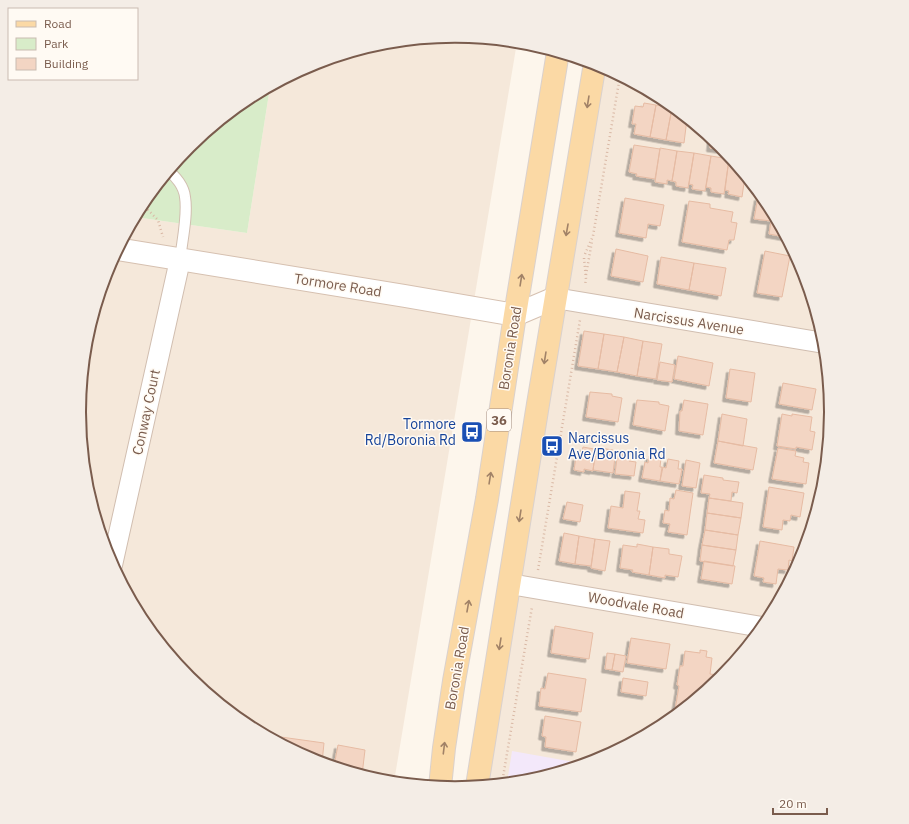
<svg xmlns="http://www.w3.org/2000/svg" width="909" height="824" font-family="'IBM Plex Sans',sans-serif">
  <style>
    .residential { fill: #f5e8da }
    .education { fill: #f3e8fa }
    .green { fill: #d8ecc9 }
    .building { fill: #f3d5c3; stroke: #e6bba3; filter: url(#shadow) }
    .lines { fill: none; stroke-linecap: round; stroke-linejoin: round }
    .lane-casing { stroke: #d1beb0; stroke-width: 12 }
    .street-casing { stroke: #d1beb0; stroke-width: 22 }
    .secondary-casing { stroke: #d6c0b0; stroke-width: 24 }
    .primary-casing { stroke: #dad1cd; stroke-width: 24 }
    .path { stroke: #d9b8a5; stroke-width: 2.5; stroke-dasharray: 1 3; stroke-linecap: butt }
    .lane { stroke: #fff; stroke-width: 10 }
    .street { stroke: #fff; stroke-width: 20 }
    .secondary { stroke: #fff; stroke-width: 22 }
    .primary { stroke: #fbd9a5; stroke-width: 22 }
    .oneway { stroke: #a18267 }
    .labels { text-anchor: middle; dominant-baseline: central; stroke-width: 3; stroke-linejoin: round; paint-order: stroke }
    .shield { fill: #fffaf3; stroke: #a28b7f; stroke-width: 1 }
    .shield-label { font-size: 13px; font-weight: bold; fill: #7a5c4d }
    .street-label { font-size: 14px; fill: #7a5c4d; stroke: #fffaf3 }
    .transit-label { font-size: 14px; fill: #164399; stroke: #fffaf3; text-anchor: end }
    .rim { fill: none; stroke: #7a5c4d; stroke-width: 2 }
  </style>
  <defs>
    <filter id="shadow"><feDropShadow dx="-3.5" dy="3.5" stdDeviation="0" flood-color="#0004"/></filter>
  </defs>
  <rect width="100%" height="100%" fill="#fdf6ec"/>
  <!-- residential -->
  <path class="residential" d="M455,36L517,42L394,782L381,781L310,759L245,724L188,678L142,621L107,556L86,485L79,412L86,338L107,268L135,217L247,233L270,87L311,65L381,43Z
    M599,65L664,100L721,146L767,203L802,268L823,339L830,412L823,486L802,556L767,621L720,678L663,725L598,759L528,781L477,786Z"/>
  <!-- education -->
  <path class="education" d="M512,751L585,764L528,781L507,783Z"/>
  <!-- green -->
  <path class="green" d="M270,87L247,233L135,217L142,203L189,146L246,99Z"/>
  <!-- building -->
  <path class="building" d="M644,103L656,105L650,137L634,134L636,124H632L635,106L643,107Z
    M656,105L672,108L666,140L650,137Z
    M672,108H674L687,119L684,143L666,140Z
    M711,139L721,146L724,150L710,148Z
    M634,145L660,149L655,179L636,176L637,174L629,172Z
    M660,148L677,151L672,181L667,180V184L655,182Z
    M677,151L694,153L688,188L676,186V182L672,181Z
    M694,153L711,156L705,191L692,189L693,185L689,184Z
    M711,156L729,159L724,194L711,192V188L706,187Z
    M729,159H731L745,176L742,197L728,194L729,191L725,190Z
    M758,197L763,198L767,203L785,237L769,234L771,221L754,219Z
    M625,198L664,205L660,226L648,224L646,238L619,233Z
    M689,201L710,204V208L733,212L731,222L737,223L734,240H729L727,250L682,242Z
    M616,249L648,256L643,282L611,276Z
    M765,251L790,256L782,297L757,293Z
    M661,257L694,263L689,290L657,284Z
    M694,263L726,268L721,296L689,290Z
    M584,331L604,334L598,369L578,366Z
    M604,334L624,337L617,372L598,369Z
    M624,337L643,341L637,376L617,372Z
    M643,341L662,344L656,379L637,376Z
    M678,356L713,363L709,386L674,379Z
    M660,362L675,365L672,382L657,380Z
    M730,369L755,373L751,402L726,398Z
    M783,383L816,389L812,410L779,404Z
    M590,392L612,394V396L622,398L618,422L586,417Z
    M637,400L659,402V404L669,406L665,431L633,425Z
    M684,400L708,404L703,435L679,431L680,411H682Z
    M722,414L747,419L743,446L718,441Z
    M782,414L792,416V414L812,417L810,431L815,432L812,450L796,447V449L777,446Z
    M718,441L757,448L753,470L714,463Z
    M583,447L594,449L593,453H595L593,471L584,469V472L574,470L576,457L581,458Z
    M600,448L613,450L612,456L615,457L613,473L593,470L595,456L599,457Z
    M778,448L796,451L795,456L804,458L803,462L809,463L806,484L772,479Z
    M622,452L630,453L629,461L636,462L634,476L615,474L617,458L621,459Z
    M649,456L661,458L660,467H662L660,481L642,478L645,462L648,463Z
    M668,459L679,461L678,469H682L679,484L660,481L663,467L666,468Z
    M686,460L700,463L696,488L682,486Z
    M704,475L723,478V480L739,482L737,493L732,492L731,501L709,498L710,494L701,493Z
    M769,487L804,493L800,517L791,515L790,521L783,520L782,530L763,527Z
    M676,490L693,493L687,535L668,532L670,524L663,523L665,510L669,511L670,498L674,499Z
    M625,491L640,493L637,511H640L638,519L645,520L643,533L608,528L611,506L623,508Z
    M709,498L743,503L741,518L707,513Z
    M567,502L583,505L580,522L563,519Z
    M707,513L741,518L738,535L705,530Z
    M705,530L738,535L736,550L702,545Z
    M564,533L579,536L575,564L559,561Z
    M579,536L595,539L591,566L575,564Z
    M595,539L610,541L605,571L591,568Z
    M760,541L794,547L792,561L789,560L788,570L778,569L776,584L763,582L764,578L754,576Z
    M637,544L653,547L649,575L632,572L633,570L620,568L623,545L637,547Z
    M702,545L736,550L733,566L700,561Z
    M653,547L669,549V554L682,556L678,577L665,575V578L649,575Z
    M704,561L735,566L732,584L701,579Z
    M555,626L593,633L589,659L551,653Z
    M631,638L670,644L666,669L627,663Z
    M700,650L707,651L706,657L712,658L710,674L718,675V680L674,716L679,686L677,685L680,666H683L685,651L700,653Z
    M607,653L615,654L612,670L605,669Z
    M615,654L626,656L623,672L612,670Z
    M548,673L586,679L581,712L539,706L541,688L545,689Z
    M623,678L648,682L646,696L621,692Z
    M545,716L581,722L576,752L545,747L546,737L542,736Z
    M281,737L324,743L322,763L310,759L280,743Z
    M338,745L365,750L362,775L334,766Z"/>
  <g class="lines">
    <!-- lane casing -->
    <g class="lane-casing">
      <path id="lane" d="M168,171C176,176 184,187 185,197C188,215 182,241 180,260"/>
    </g>
    <!-- street casing -->
    <g class="street-casing">
      <path id="street" d="M555,298L824,343
        M112,565L180,260
        M510,584L762,627"/>
    </g>
    <!-- secondary casing -->
    <g class="secondary-casing">
      <path id="secondary" d="M117,249L405,296L515,315L555,298"/>
    </g>
    <!-- primary casing -->
    <g class="primary-casing">
      <path id="primary" d="M477,786L538,404L595,63
        M440,787L444,748L454,681L487,499L515,315L558,52"/>
    </g>
    <!-- path -->
    <path class="path" d="M142,204L158,220L163,237
      M585,254L593,236L620,76
      M584,258L586,279L585,285
      M586,275L592,241
      M538,570L580,320
      M502,783L532,607"/>
    <!-- lane -->
    <use href="#lane" class="lane"/>
    <!-- street -->
    <use href="#street" class="street"/>
    <!-- secondary -->
    <use href="#secondary" class="secondary"/>
    <!-- primary -->
    <use href="#primary" class="primary"/>
  </g>
  <!-- one-way arrows -->
  <defs><path id="oneway-shaft" d="M-6 0H5M1.5-3L5.5 0L1.5 3" fill="none" stroke-width="1.6" stroke-linecap="round" stroke-linejoin="round"/></defs>
  <g class="oneway">
    <use href="#oneway-shaft" transform="translate(588 102) rotate(99)"/>
    <use href="#oneway-shaft" transform="translate(567 230) rotate(100)"/>
    <use href="#oneway-shaft" transform="translate(521 280) rotate(-81)"/>
    <use href="#oneway-shaft" transform="translate(545 358) rotate(99)"/>
    <use href="#oneway-shaft" transform="translate(490 478) rotate(-81)"/>
    <use href="#oneway-shaft" transform="translate(520 516) rotate(99)"/>
    <use href="#oneway-shaft" transform="translate(468 606) rotate(-80)"/>
    <use href="#oneway-shaft" transform="translate(500 644) rotate(99)"/>
    <use href="#oneway-shaft" transform="translate(444 748) rotate(-83)"/>
  </g>
  <!-- icons -->
  <defs>
    <g id="bus-square" transform="scale(1.15)"><rect x="-9" y="-9" width="18" height="18" rx="4" fill="#1a4fb4" stroke="#fffaf3"/><path d="M-5-6H5V4H4V6H2V4H-2V6H-4V4H-5ZM-3.5-4V0h7V-4ZM-3.5 1.2v1.5H-2V1.2ZM2 1.2v1.5H3.5V1.2Z" fill="#fff"/></g>
  </defs>
  <g fill-rule="evenodd">
    <use href="#bus-square" x="472" y="432"/>
    <use href="#bus-square" x="552" y="446"/>
  </g>
  <g class="labels">
    <!-- shield labels -->
    <rect class="shield" x="487" y="409" width="24" height="22" rx="3"/>
    <g class="shield-label">
      <text x="499" y="420">36</text>
    </g>
    <!-- street labels -->
    <g class="street-label">
      <text transform="translate(338 285) rotate(9)">Tormore Road</text>
      <text transform="translate(689 321) rotate(9)">Narcissus Avenue</text>
      <text transform="translate(510 348) rotate(-81)">Boronia Road</text>
      <text transform="translate(146 412) rotate(-78)">Conway Court</text>
      <text transform="translate(636 605) rotate(10)">Woodvale Road</text>
      <text transform="translate(457 668) rotate(-80)">Boronia Road</text>
    </g>
    <!-- transit labels -->
    <g class="transit-label">
      <text x="456" y="424">Tormore<tspan x="456" dy="16">Rd/Boronia Rd</tspan></text>
      <text x="568" y="438" text-anchor="start">Narcissus<tspan x="568" dy="16">Ave/Boronia Rd</tspan></text>
    </g>
  </g>
  <!-- crop -->
  <path d="M0 0H909V824H0ZM86 412a369 369 0 1 1 738 0a369 369 0 1 1-738 0Z" fill="#f4ede6" fill-rule="evenodd"/>
  <path class="rim" d="M86 412a369 369 0 1 1 738 0a369 369 0 1 1-738 0Z"/>
  <!-- legend -->
  <rect x="8" y="8" width="130" height="72" fill="#fffaf3" stroke="#cabbb1"/>
  <rect x="16" y="21" width="20" height="6" fill="#fbd9a5" stroke="#cabbb1"/>
  <text x="44" y="28" font-size="12" fill="#7a5c4d">Road</text>
  <rect x="16" y="38" width="20" height="12" fill="#d8ecc9" stroke="#cabbb1"/>
  <text x="44" y="48" font-size="12" fill="#7a5c4d">Park</text>
  <rect x="16" y="58" width="20" height="12" fill="#f3d5c3" stroke="#cabbb1"/>
  <text x="44" y="68" font-size="12" fill="#7a5c4d">Building</text>
  <!-- scale -->
  <path d="M773 808v6h54v-6" fill="none" stroke="#7a5c4d" stroke-width="2"/>
  <text x="779" y="808" font-size="12" fill="#7a5c4d" stroke="#fffaf3" stroke-width="3" paint-order="stroke">20 m</text>
</svg>
